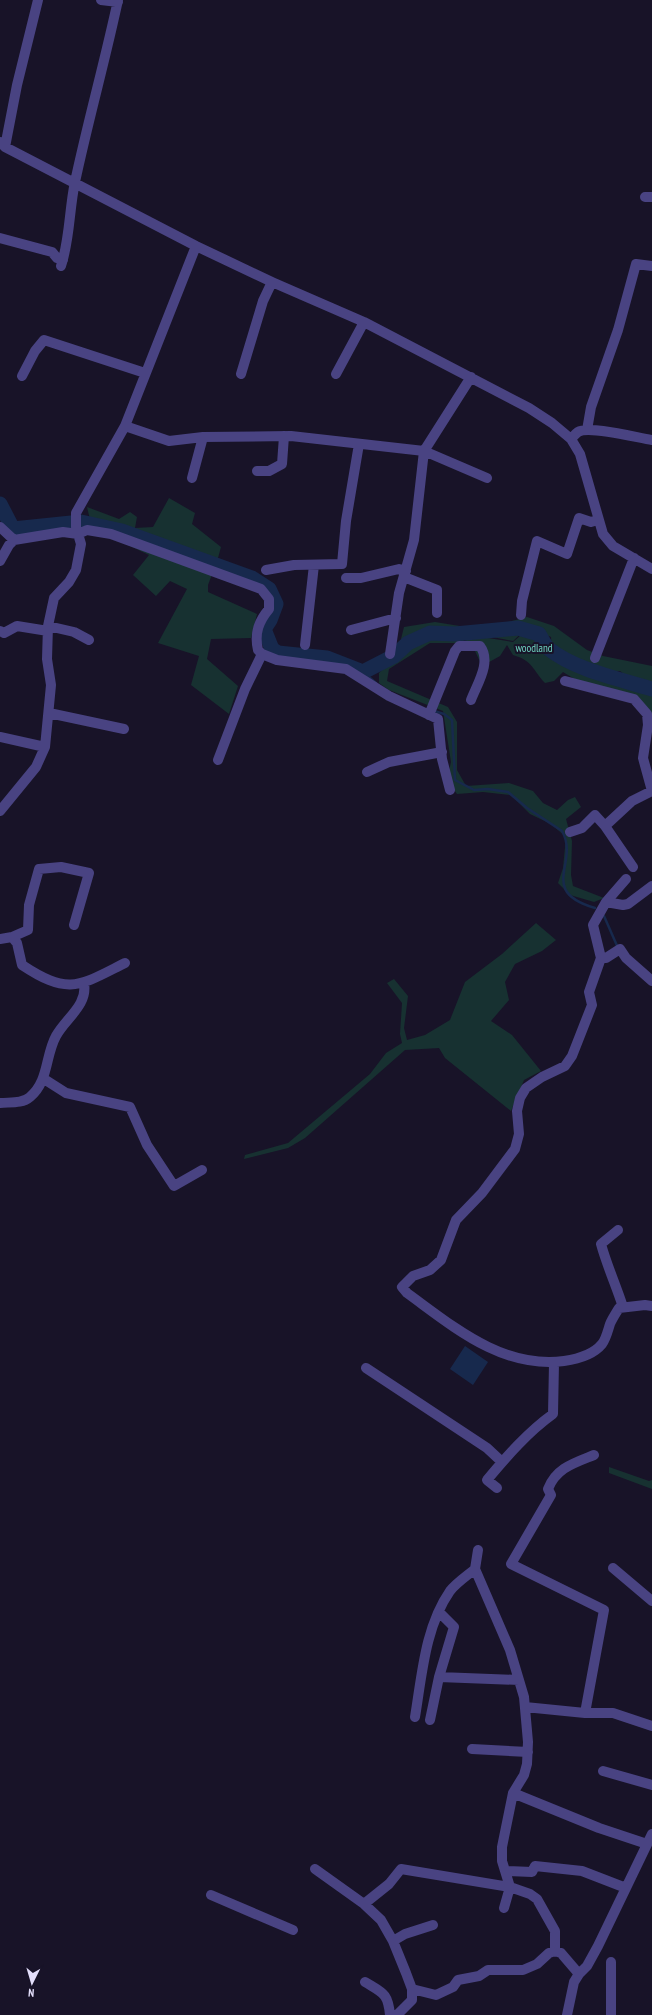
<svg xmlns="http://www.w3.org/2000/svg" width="652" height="2015" font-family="'PT Sans Narrow',sans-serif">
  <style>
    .green { fill: #173131 }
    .water { fill: #17294d }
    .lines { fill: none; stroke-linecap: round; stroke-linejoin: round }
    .stream { stroke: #17294d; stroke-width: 2.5 }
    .river { stroke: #17294d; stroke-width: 15 }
    .minor { stroke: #494382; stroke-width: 10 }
    .labels { text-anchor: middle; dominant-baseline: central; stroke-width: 4; stroke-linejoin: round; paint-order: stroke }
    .park-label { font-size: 11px; fill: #70d5c1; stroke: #181328 }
  </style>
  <rect width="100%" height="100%" fill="#181328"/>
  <!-- green -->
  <path class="green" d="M169,498L195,513L192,524L221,547L218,558L244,569L235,576L214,569L208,585V592L257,614L251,638L211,639L207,659L238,686L229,714L191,685L199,656L158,643L187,589L170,581L156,596L133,575L149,555L92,528L87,507L119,519L130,512L137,517L135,528L153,527Z
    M527,617L554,626L587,650L603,656L652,666V687L639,685L620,671H595L588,662L552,655L551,637L528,627L513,641L478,634L458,643H430L389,669L387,681L448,707L457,722V770L466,786L509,783L533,791L543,803L557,810L568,800L575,797L581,807L566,819L572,841L571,875L573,886L604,898L594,902L570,895L558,883L563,868L566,837L551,824L530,814L511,795L483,792L457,794L447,780L451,762L443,711L389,690L379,683V673L397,655L404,627L435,622L466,627L496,625Z
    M528,629L550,638V657L576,663L577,670H587L652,690V721L636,700L581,683L563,672L554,681L545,683C532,669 533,661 513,655L507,645L500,656L482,666L475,651L466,648L463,651L453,646L476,636L513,642Z
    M536,923L556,940L542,951L515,964L505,982L509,1000L491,1021L512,1035L541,1071L524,1080L511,1111L445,1058L439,1048L405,1050L305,1138L288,1148L244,1159L245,1155L288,1143L370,1074L386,1053L402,1043L400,1034L402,1003L387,983L394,979L408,996L404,1028L407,1040L425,1035L450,1020L465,982L502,954Z
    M609,1467L649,1481L652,1480V1489L609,1473Z"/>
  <!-- water -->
  <path class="water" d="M465,1346L488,1362L473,1385L450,1369Z"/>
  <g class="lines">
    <!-- stream -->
    <path class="stream" d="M363,672L376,683
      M434,711L444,714L452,720L455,780L474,790L488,789L508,792L527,808L562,831C580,863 537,891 595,908
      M604,916L618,948"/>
    <!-- river -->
    <path class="river" d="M0,504L13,529L81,522L122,531L252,578L269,589L276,604L270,620L264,629L272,649L278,653L327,658L363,672L394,656L408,643L430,633L455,634L518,628L539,634C542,639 545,646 549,649C575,670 620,679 652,689"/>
    <!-- minor -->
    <path class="minor" d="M101,0L118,2
      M0,142L5,147L196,246L272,282L364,322L529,408L552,423L571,439L580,454L603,534L613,546L652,569
      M5,147L17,85L38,0
      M645,197H652
      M0,238L52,252L57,258L63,260
      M196,246L125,426L169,441L203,437L291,436L424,451L487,478
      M61,266C70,239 69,210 75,182C88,121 105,61 118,0
      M241,374L263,301L272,282
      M336,374L364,322
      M22,376L35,351L44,340L145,373
      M587,430L591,407L618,330L636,264L652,266
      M571,439C573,437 575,434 578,432C589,425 638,438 652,440
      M257,471H269L282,464L284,436
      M192,478L203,437
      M0,527L14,540
      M0,561L9,545L14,540L63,532L78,534L87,530L111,534L261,589L269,599V609C259,621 254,633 258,650L262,654L277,660L346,669L389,696L438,719L442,759L450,790
      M266,570L294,565L342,564L346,521L359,444
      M404,577L437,590V613
      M346,578H361L399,569L406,571
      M521,615L522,601L537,541L567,554L579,518L591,522L598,520
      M48,626L74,632L89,640
      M351,630L396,618
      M0,631L4,633L17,626L48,631
      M305,645L314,565
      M390,654L399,593L414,540L424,451L471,377
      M595,658L634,558
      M565,681L634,699L647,714L648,725L643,758L652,791
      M49,713L124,729
      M429,715L455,651L459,646H480C492,662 477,684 471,700
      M0,737L45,747
      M218,760L245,689L262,654
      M367,772L389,762L442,752
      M0,811L36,767L45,747L51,685L47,659L48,626L54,598L69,582L76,570L81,544L76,527V513L125,426
      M605,826L632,801L652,791
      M570,832L582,828L595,815L605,826L633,867
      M626,879L606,902L593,925L601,958L589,992L592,1005L572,1056L565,1066L542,1077L526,1088L520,1098L517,1111L519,1134L515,1149L482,1193L456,1220L441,1260L430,1270L413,1276L402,1287L407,1293C454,1327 502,1369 564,1361C578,1359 593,1355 602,1344C606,1339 608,1330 610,1324C612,1319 616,1313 619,1308L645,1305L652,1306
      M606,902L623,905L628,904L652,886
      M12,937L17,943L22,965C69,996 79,986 125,963
      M0,939L12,937L28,930L29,905L39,869L61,867L89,873L74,925
      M601,958H606L620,949L626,958L652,981
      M44,1079L66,1093L130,1107L147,1145L174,1186L202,1170
      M0,1103C10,1102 22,1104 30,1097C49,1081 45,1056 56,1036C66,1018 88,1005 84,983
      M618,1230L601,1244C607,1266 616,1285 623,1307
      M366,1368L487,1448L502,1462
      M497,1488L487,1480C507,1456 528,1432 553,1414L554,1363
      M613,1568L652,1601
      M475,1569L510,1650L524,1697L528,1742L527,1764L524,1775L513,1793L502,1847V1861L510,1887L504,1908
      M439,1677L519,1680
      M525,1707L585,1713H613L652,1726
      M585,1713L604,1610L511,1564L551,1495L548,1489C556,1468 574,1463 594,1455
      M415,1717C422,1675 425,1627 450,1591C456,1583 468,1575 475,1569L478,1550
      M430,1720L439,1677L454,1627L439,1612
      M472,1749L528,1752
      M603,1771L652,1785
      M513,1793L599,1828L647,1844
      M315,1869L364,1904L381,1920L393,1941L406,1973L412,1989V2000L397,2015
      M505,1871L532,1872L535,1866L582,1871L626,1888
      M211,1895L293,1930
      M364,1904L389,1884L401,1869L510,1887L530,1894L537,1899L555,1931V1951
      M393,1941L405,1934L433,1925
      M611,1962V2015
      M365,1982C383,1993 388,1993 390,2015
      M412,1989L436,1995L453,1987L458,1980L479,1976L488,1970H523L537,1964L549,1953L555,1951L561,1953L579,1974
      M567,2015L574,1982L579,1974L587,1966L598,1946L652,1834"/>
  </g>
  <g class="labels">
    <!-- park labels -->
    <g class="park-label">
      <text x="534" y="648">woodland</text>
    </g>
  </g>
  <!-- north arrow -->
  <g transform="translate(32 1983) rotate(185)" stroke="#181328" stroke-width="3" paint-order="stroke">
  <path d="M0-3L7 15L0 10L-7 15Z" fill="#e3defb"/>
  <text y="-6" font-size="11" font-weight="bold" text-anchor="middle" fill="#e3defb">N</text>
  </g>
</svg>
